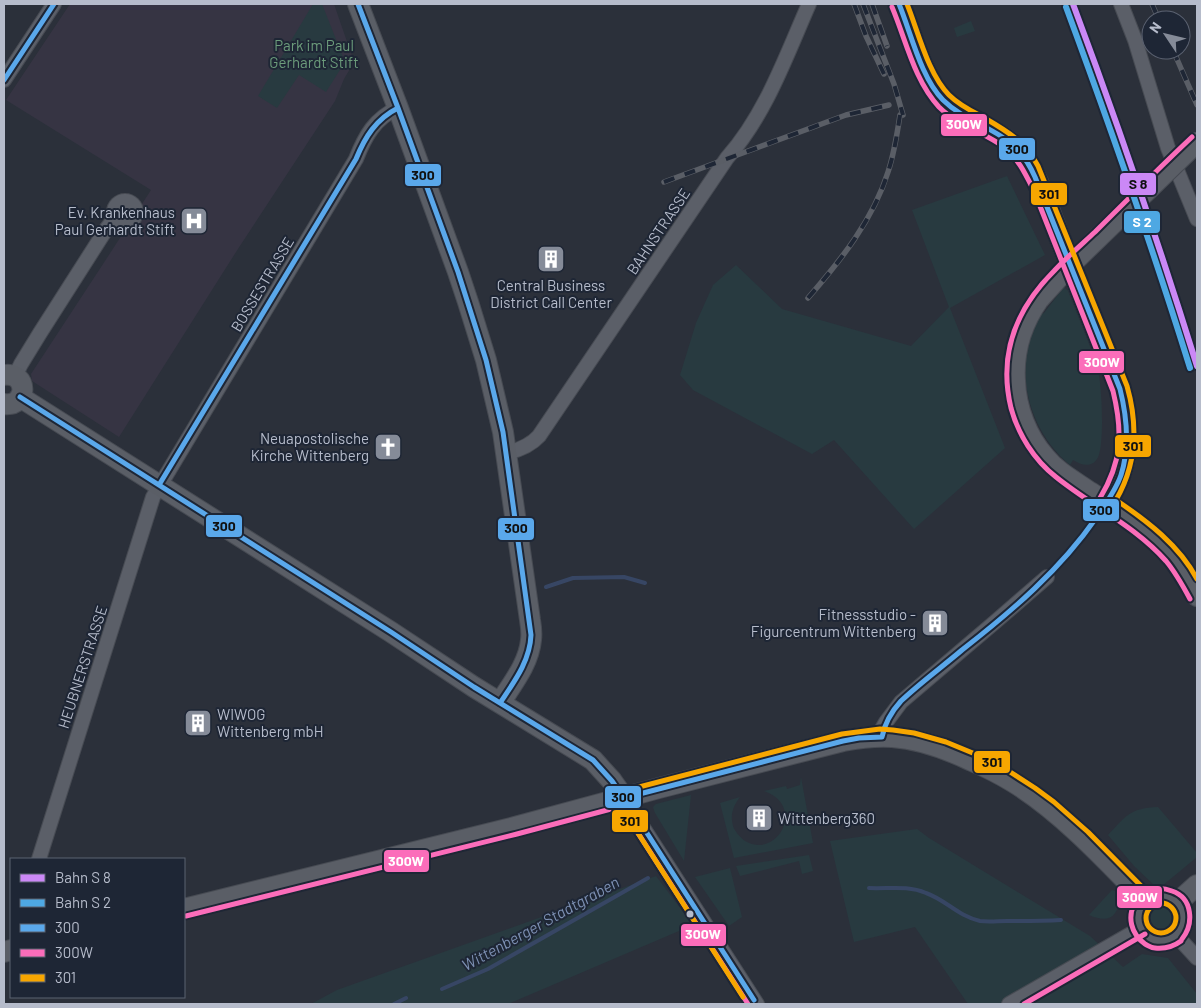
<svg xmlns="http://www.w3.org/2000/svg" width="1201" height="1008" font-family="Barlow,sans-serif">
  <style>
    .medical { fill: #363443 }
    .green { fill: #283a40 }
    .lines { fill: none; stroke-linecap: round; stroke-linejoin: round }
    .stream { stroke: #374664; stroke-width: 4 }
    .street-casing { stroke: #474b53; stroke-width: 16 }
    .secondary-casing { stroke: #474b53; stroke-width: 22 }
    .street { stroke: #5b5f68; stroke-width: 14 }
    .secondary { stroke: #5a5e66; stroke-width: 20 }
    .rail-casing { stroke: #5a5e66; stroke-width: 5.5 }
    .rail { stroke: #1e2635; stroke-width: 4; stroke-dasharray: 11; stroke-linecap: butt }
    .secondary-bridge-casing { stroke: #474b53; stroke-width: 22; stroke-linecap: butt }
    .secondary-bridge { stroke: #5a5e66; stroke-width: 20 }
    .bus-1-casing { stroke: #1e2635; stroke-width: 9 }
    .bus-2-casing { stroke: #1e2635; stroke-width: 9 }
    .bus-3-casing { stroke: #1e2635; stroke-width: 9 }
    .bus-1 { stroke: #5aa8eb; stroke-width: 5 }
    .bus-2 { stroke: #fb6dba; stroke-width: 5 }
    .bus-3 { stroke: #f7a600; stroke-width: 5 }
    .rail-1-casing { stroke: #1e2635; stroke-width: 10 }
    .rail-2-casing { stroke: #1e2635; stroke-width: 10 }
    .rail-1 { stroke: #cb88f6; stroke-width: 6 }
    .rail-2 { stroke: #4ea8e3; stroke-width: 6 }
    .bus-dot { fill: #b6bccb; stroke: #1e2635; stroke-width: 2 }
    .labels { text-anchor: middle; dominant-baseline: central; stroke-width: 4; stroke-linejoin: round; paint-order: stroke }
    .park-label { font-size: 15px; fill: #6c9c7b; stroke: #1e2635 }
    .poi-label { font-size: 15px; fill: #b6bccb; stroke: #1e2635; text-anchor: end }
    .street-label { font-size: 15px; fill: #b6bccb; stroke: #1e2635 }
    .water-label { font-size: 16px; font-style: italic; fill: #7c8fb2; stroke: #1e2635 }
    .line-badge { stroke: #1e2635; stroke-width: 2 }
    .badge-label { font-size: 14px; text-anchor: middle; font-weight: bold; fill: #fff }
    .pale-badge-label { font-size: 14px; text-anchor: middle; font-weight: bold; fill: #111 }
  </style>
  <rect width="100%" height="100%" fill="#2b303a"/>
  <!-- medical -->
  <path class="medical" d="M70,4H334L354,62L344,79L335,101L236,252L119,437L32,381L31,374L105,261L151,190L6,100Z"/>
  <!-- green -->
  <path class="green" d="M313,4H322L345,62L326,92L299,75L277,108L258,96Z
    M971,21L975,31L957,37L954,28Z
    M1007,176L1045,255L950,308L1005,448L914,529L834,440L812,454L693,390L680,375L696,323L713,285L736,265L782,309L911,346L949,307L912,210Z
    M1064,287L1068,291C1078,317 1090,343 1098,371C1102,384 1105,449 1097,459C1091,468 1081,465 1073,460L1070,465C1034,435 1017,385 1029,340C1032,331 1036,323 1040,315L1044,313Z
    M801,777L813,843L734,858L720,803L740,797C733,806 730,815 733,826C735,832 740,837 745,841C777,860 807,806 764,791L786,786L787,789L800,785Z
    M691,795L684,861L655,813L653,807L656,804Z
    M1158,807L1197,853V857L1162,886H1155L1134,866L1108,835C1126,816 1130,808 1158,807Z
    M917,829L929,838L1090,936L1123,967L1142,954L1168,958L1197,994V1004H968L915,927L854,942L830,841Z
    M809,855L813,871L802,874L799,861L740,876L736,866Z
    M730,868L742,917L729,926L695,877Z
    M656,876L693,925L508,1004H311L337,990Z
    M1112,890L1115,891L1120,897C1118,919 1107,923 1089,915Z
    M1149 918a12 12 0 1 1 24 0a12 12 0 1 1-24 0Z"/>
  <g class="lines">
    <!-- stream -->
    <path class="stream" d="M546,587L573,578L624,577L645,583
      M869,888C889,889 907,885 926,893C946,900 958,916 980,921C989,922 998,921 1007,921C1025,921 1043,921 1061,920
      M442,989L488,969L648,878
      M394,1004L406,998"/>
    <!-- street casing -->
    <g class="street-casing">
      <path id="street" d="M1121,4L1135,40L1168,148L1197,219
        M4,80L54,4
        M114 212a11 11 0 1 1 22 0a11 11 0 1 1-22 0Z
        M15,376L21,364L40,333L107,228L115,218
        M507,453C519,450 530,446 539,436L727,158C766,114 786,56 809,4
        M882,737V729L886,722L901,702L995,622L1047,577
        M624,798L757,1004
        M39,859L153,497L356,159C365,136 375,118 398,108
        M1176,935L1197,958
        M1009,1004L1141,928"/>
    </g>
    <!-- secondary casing -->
    <g class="secondary-casing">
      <path id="secondary" d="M358,4L398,108L458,272L468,302L486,360L503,432L530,620C531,626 532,633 531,640C529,663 512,684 500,703
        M899,4C905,18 910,32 915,47C924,69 932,92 952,108C975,125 1006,132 1024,157C1041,182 1051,215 1062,244C1081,292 1100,341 1120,389C1128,417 1131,450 1119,478C1116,486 1111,494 1106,502
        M1039,299C1022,323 1013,350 1015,381C1016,408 1027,437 1045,457C1057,472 1074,481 1090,492C1133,520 1176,546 1197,596
        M4,375C28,371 29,407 4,404
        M20,397L391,632L474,687L593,760L612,781L624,798
        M1139 918a22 22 0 1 1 44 0a22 22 0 1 1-44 0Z
        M1177,903L1197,885
        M184,909L515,827L659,788L843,741C859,738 876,736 892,737C920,739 947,749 972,761C986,767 1000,774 1013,782C1062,812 1106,860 1146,901
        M4,952L11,950"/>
    </g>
    <!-- street -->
    <use href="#street" class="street"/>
    <!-- secondary -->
    <use href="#secondary" class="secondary"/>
    <!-- rail casing -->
    <g class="rail-casing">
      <path id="rail" d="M854,4L866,36L884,74
        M863,4L894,84L903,115
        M872,4L887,46
        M1152,4L1159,20
        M1173,50L1197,105
        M664,182L846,115L889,105
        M808,298C841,260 873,220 888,172C894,154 897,135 900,115"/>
    </g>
    <!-- rail -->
    <use href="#rail" class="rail"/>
    <!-- secondary-bridge casing -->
    <g class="secondary-bridge-casing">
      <path id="secondary-bridge" d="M1039,299L1069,266L1197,142"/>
    </g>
    <!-- secondary-bridge -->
    <use href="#secondary-bridge" class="secondary-bridge"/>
    <!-- bus-1 casing -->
    <g class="bus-1-casing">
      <path id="bus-1" d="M358,4L398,108L458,272L486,360L503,432L531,635C530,661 514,682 500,703
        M4,80L54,4
        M20,397L391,632L474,687L593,760L612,781L638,819L754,1000
        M159,485L356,159C365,137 376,119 398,108
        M624,798L843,741L859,738L882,737C885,722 891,712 901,701C920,683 942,667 962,650C1012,611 1060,570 1096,518C1105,505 1116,490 1121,475C1130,447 1127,417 1120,389L1035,177C1031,168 1026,159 1019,151C998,128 965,122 943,100C921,78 911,33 899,4"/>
    </g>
    <!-- bus-2 casing -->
    <g class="bus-2-casing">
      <path id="bus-2" d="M892,7C906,40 914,80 939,107C957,125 984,132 1004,147C1018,158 1026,175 1034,191L1113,391C1123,432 1122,462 1100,498
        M1190,599C1183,586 1176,573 1166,561C1135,526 1092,506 1056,477C1034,460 1018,434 1011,408C998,354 1016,309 1054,271C1067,257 1081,245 1095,232C1127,200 1159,168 1192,137
        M618,802L748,1004
        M186,916L517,834L626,805
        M1181,941C1173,947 1165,949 1155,948C1151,948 1149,946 1145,944C1115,922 1137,878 1172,891C1193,898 1194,924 1182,939
        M1024,1004L1145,934"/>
    </g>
    <!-- bus-3 casing -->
    <g class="bus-3-casing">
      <path id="bus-3" d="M907,4C918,31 928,74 949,95C958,104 969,110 981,116C1005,130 1024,140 1038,166L1127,386C1138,425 1137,464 1116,500C1147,521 1179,545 1197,579
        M1146 918a15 15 0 1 1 30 0a15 15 0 1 1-30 0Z
        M743,997L618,802L617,796L620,792L842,734L880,729L893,730L914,733L946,742L980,756L1007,770L1035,788L1054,802L1088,832L1151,896"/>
    </g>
    <!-- bus-1 -->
    <use href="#bus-1" class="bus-1"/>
    <!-- bus-2 -->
    <use href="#bus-2" class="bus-2"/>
    <!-- bus-3 -->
    <use href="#bus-3" class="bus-3"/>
    <!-- rail-1 casing -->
    <g class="rail-1-casing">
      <path id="rail-1" d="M1073,4C1118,124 1159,244 1197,366"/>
    </g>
    <!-- rail-2 casing -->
    <g class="rail-2-casing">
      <path id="rail-2" d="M1066,7C1110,126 1152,246 1190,368"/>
    </g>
    <!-- rail-1 -->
    <use href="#rail-1" class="rail-1"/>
    <!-- rail-2 -->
    <use href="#rail-2" class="rail-2"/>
  </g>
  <!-- icons -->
  <defs>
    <g id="hospital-square" transform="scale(1.4375)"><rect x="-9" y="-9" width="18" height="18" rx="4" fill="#858b98" stroke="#1e2635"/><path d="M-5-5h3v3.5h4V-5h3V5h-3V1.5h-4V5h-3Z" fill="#fff"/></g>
    <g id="building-square" transform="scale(1.4375)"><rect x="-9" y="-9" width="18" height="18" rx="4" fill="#858b98" stroke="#1e2635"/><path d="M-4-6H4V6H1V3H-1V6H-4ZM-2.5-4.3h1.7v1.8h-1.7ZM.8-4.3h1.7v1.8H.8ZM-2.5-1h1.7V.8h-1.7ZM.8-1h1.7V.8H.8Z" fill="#fff"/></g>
    <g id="church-square" transform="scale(1.4375)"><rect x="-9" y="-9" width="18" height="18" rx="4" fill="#858b98" stroke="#1e2635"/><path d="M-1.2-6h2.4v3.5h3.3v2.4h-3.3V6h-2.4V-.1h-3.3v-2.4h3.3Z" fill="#fff"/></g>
  </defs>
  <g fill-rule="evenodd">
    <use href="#hospital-square" x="194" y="221"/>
    <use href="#building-square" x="551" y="259"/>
    <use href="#church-square" x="388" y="447"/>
    <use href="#building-square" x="935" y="623"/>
    <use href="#building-square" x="198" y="723"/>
    <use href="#building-square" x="759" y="818"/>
  </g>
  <!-- markers -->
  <circle class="bus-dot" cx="690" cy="914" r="4.5"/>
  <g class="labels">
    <!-- park labels -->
    <g class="park-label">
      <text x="314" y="45">Park im Paul<tspan x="314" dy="17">Gerhardt Stift</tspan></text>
    </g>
    <!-- poi labels -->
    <g class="poi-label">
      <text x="175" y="212">Ev. Krankenhaus<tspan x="175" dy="17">Paul Gerhardt Stift</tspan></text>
      <text x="551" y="285" text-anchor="middle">Central Business<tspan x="551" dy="17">District Call Center</tspan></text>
      <text x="369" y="438">Neuapostolische<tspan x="369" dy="17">Kirche Wittenberg</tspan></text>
      <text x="916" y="614">Fitnessstudio -<tspan x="916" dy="17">Figurcentrum Wittenberg</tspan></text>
      <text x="217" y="714" text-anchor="start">WIWOG<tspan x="217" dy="17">Wittenberg mbH</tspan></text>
      <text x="778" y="818" text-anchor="start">Wittenberg360</text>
    </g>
    <!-- street labels -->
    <g class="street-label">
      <text transform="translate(658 231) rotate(-56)">BAHNSTRASSE</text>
      <text transform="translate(262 284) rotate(-59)">BOSSESTRASSE</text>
      <text transform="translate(82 667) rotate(-72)">HEUBNERSTRASSE</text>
    </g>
    <!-- water labels -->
    <g class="water-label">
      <text transform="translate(540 923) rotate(-29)">Wittenberger Stadtgraben</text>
    </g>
  </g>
  <g class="line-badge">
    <rect x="940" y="113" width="48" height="24" rx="5" fill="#fb6dba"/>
    <rect x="998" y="137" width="38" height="24" rx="5" fill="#5aa8eb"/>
    <rect x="404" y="163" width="38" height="24" rx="5" fill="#5aa8eb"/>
    <rect x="1119" y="172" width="38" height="24" rx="5" fill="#cb88f6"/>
    <rect x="1030" y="182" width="38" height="24" rx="5" fill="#f7a600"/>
    <rect x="1123" y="210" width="38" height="24" rx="5" fill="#4ea8e3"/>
    <rect x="1078" y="350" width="47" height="24" rx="5" fill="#fb6dba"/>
    <rect x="1114" y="434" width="38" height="24" rx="5" fill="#f7a600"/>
    <rect x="1082" y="498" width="38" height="24" rx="5" fill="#5aa8eb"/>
    <rect x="205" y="514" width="38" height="24" rx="5" fill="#5aa8eb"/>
    <rect x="497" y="517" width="38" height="24" rx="5" fill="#5aa8eb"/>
    <rect x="973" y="750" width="38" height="24" rx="5" fill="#f7a600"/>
    <rect x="604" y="785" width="38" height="24" rx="5" fill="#5aa8eb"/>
    <rect x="611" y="809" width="38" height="24" rx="5" fill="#f7a600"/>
    <rect x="383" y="849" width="47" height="24" rx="5" fill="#fb6dba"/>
    <rect x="1116" y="885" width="47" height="24" rx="5" fill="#fb6dba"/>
    <rect x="680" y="923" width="47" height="24" rx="5" fill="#fb6dba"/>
  </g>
  <g class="badge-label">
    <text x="964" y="129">300W</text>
    <text x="1142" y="227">S 2</text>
    <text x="1102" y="367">300W</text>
    <text x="406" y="866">300W</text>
    <text x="1140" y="902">300W</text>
    <text x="703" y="939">300W</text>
  </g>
  <g class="pale-badge-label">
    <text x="1017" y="154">300</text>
    <text x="423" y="180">300</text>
    <text x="1138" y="189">S 8</text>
    <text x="1049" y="199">301</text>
    <text x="1133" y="451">301</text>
    <text x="1101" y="515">300</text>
    <text x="224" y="531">300</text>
    <text x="516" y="533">300</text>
    <text x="992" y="767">301</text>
    <text x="623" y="802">300</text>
    <text x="630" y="826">301</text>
  </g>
  <!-- border -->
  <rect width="1201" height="1008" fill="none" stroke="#b6bccb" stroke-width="10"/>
  <!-- legend -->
  <rect x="10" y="858" width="175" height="140" fill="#1e2635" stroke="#5b6271"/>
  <rect x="20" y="874" width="25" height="8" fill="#cb88f6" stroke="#5b6271"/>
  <text x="55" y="883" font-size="15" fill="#b6bccb">Bahn S 8</text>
  <rect x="20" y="899" width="25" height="8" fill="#4ea8e3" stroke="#5b6271"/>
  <text x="55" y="908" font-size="15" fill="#b6bccb">Bahn S 2</text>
  <rect x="20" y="924" width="25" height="8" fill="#5aa8eb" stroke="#5b6271"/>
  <text x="55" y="933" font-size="15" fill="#b6bccb">300</text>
  <rect x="20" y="949" width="25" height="8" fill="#fb6dba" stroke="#5b6271"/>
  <text x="55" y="958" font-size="15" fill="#b6bccb">300W</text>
  <rect x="20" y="974" width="25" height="8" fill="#f7a600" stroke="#5b6271"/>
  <text x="55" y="983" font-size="15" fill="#b6bccb">301</text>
  <!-- north arrow -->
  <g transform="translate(1166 35) rotate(305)"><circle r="24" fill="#1e2635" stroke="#5b6271"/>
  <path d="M0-4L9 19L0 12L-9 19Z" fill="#858b98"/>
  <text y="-8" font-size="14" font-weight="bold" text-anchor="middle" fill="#b6bccb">N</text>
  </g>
</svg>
